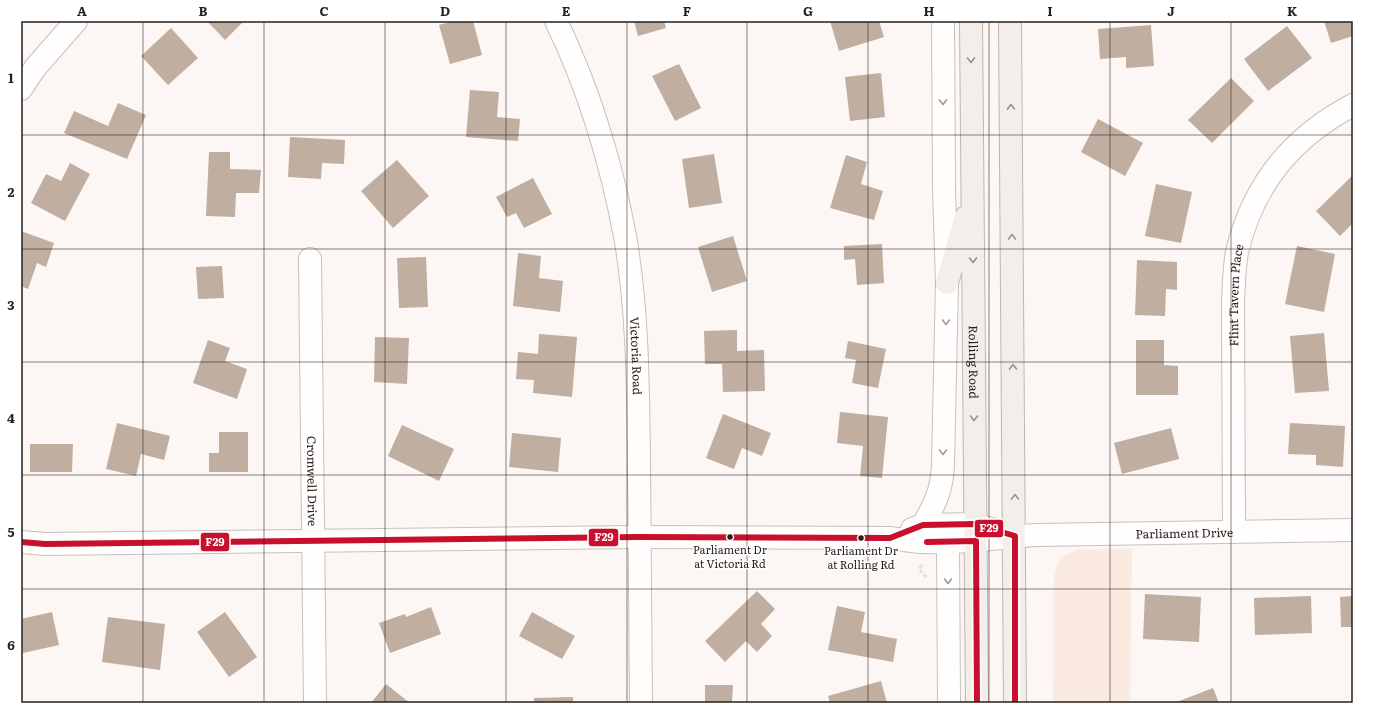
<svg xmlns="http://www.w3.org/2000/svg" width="1374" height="724" font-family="Literata,serif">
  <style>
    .green { fill: #fbeae0 }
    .building { fill: #c0aea0 }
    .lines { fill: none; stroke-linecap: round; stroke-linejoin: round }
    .street-casing { stroke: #c6c1be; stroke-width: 24 }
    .primary-casing { stroke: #c2b5ac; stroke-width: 24 }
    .path { stroke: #dfdedd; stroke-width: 2.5; stroke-dasharray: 4 2; stroke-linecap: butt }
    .street { stroke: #fffefd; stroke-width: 22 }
    .primary { stroke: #f4eeea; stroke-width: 22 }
    .bus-1-casing { stroke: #fff; stroke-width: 9 }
    .bus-1 { stroke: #c8102e; stroke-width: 6 }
    .oneway { stroke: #97918d }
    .oneway2 { stroke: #9d9a98 }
    .grid { fill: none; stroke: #251f1c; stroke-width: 1; stroke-opacity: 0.55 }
    .bus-dot { fill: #251f1c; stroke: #fff; stroke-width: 1.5 }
    .labels { text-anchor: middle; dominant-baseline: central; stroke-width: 3; stroke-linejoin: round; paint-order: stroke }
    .bus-label { font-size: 11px; fill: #251f1c; stroke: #fff }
    .street-label { font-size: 12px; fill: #251f1c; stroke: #fff }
    .line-badge { stroke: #fff; stroke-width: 1.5 }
    .badge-label { font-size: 11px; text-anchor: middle; font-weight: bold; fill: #fff }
    .neatline { fill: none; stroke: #251f1c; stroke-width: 1.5 }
    .grid-label { font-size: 13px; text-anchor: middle; font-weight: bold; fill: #251f1c }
  </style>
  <rect width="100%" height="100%" fill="#fcf7f4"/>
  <!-- green -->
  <path class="green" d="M1082,549H1132L1130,703H1053L1054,576C1057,559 1066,552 1082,549Z"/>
  <!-- building -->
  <path class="building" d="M207,21H244L225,40Z
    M454,21H473L482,55L450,64L439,25Z
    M634,21H664L666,28L638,36Z
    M830,21H879L884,37L839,51Z
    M1324,21H1353V36L1331,43Z
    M1151,25L1154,66L1126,68V57L1100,59L1098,29Z
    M1287,26L1312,58L1268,91L1244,59Z
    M171,28L198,58L168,85L141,56Z
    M679,64L701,108L675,121L652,76Z
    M881,73L885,117L850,121L845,77Z
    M1231,78L1254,101L1212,143L1188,120Z
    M470,90L499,92L497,117L520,119L518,141L466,137Z
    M118,103L146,115L127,159L64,133L74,111L108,126Z
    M1098,119L1143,143L1125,176L1081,152Z
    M290,137L345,140L344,164L322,163L321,179L288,177Z
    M209,152H230V169L261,170L259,193H236L235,217L206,216Z
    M714,154L722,203L689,208L682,159Z
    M846,155L867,162L861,184L883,191L874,220L830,208Z
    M397,160L429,196L393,228L361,191Z
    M70,163L90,174L65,221L31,203L46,174L61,181Z
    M1353,175V223L1340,236L1316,211Z
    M533,178L552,214L524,228L516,213L507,217L496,197Z
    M1156,184L1192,192L1181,243L1145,236Z
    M21,231L54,243L46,267L37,263L28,289L21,286Z
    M733,236L747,281L712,292L698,247Z
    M882,244L884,283L857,285L855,259L844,260V246Z
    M1297,246L1335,254L1324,312L1285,304Z
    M518,253L541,256L539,278L563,281L560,312L513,306Z
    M426,257L428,307L399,308L397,258Z
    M1137,260L1177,262V290L1166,289L1165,316L1135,315Z
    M222,266L224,298L198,299L196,267Z
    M737,330V351L764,350L765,391L723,392L722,364H705L704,331Z
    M1324,333L1329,391L1295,393L1290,336Z
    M539,334L577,337L572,397L533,393L534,380L516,379L518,352L538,354Z
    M375,337L409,338L407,384L374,382Z
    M208,340L230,348L225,361L247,369L237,399L193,383Z
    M1136,340H1164V365L1178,366V395H1136Z
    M848,341L886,349L878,388L852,383L856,360L845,358Z
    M840,412L888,417L882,478L860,476L863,446L837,443Z
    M723,414L771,433L762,456L742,448L734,469L706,458Z
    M117,423L170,436L164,460L141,454L136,476L106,469Z
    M1290,423L1345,426L1343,467L1316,465V455L1288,454Z
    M402,425L454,449L439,481L388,456Z
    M1171,428L1179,459L1122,474L1114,443Z
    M219,432H248V472H209V453H219Z
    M512,433L561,438L558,472L509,467Z
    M30,444H73L72,472H30Z
    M757,591L775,609L761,624L772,636L757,652L746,641L725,662L705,641Z
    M1145,594L1201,597L1199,642L1143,639Z
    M1311,596L1312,633L1255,635L1254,598Z
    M1353,596V627H1341L1340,597Z
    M837,606L865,612L861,632L897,639L893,662L828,650Z
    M431,607L441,634L390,653L379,623L405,614L406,617Z
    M52,612L59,645L23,653L21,644V619Z
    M225,612L257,657L229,677L197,632Z
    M532,612L575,636L562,659L519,636Z
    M108,617L165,624L160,670L102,662Z
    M881,681L887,703H830L828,696Z
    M386,684L410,703H371Z
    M705,685H733L732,703H705Z
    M1213,688L1219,703H1174Z
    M573,697V703H534V698Z"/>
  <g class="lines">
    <!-- street casing -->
    <g class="street-casing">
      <g id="street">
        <path id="s1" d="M556,21C589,89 611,162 625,236C638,311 638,387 639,462C639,543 640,623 641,703"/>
        <path d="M21,89L35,68L76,21"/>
        <path id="s2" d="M310,259L315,703"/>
        <path d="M923,525C936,502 942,490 943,464L947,283L944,189L943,21"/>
        <path d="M912,529L923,525L975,524L994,530"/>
        <path id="s3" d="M1234,532L1233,301C1234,284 1234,268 1237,252C1253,184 1292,137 1353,105"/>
        <path id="s4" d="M21,542L45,544L639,537L890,538C901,539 913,542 924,542C962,544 999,537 1037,535L1353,530"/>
        <path d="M948,542L949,703"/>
      </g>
    </g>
    <!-- primary casing -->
    <g class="primary-casing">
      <g id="primary">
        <path id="s5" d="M971,21L977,703"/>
        <path d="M1010,21L1015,703"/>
        <path d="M947,283L966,217"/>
      </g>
    </g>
    <!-- path -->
    <path class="path" d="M922,565L919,569L926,577"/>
    <!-- street -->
    <use href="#street" class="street"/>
    <!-- primary -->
    <use href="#primary" class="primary"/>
    <!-- bus-1 casing -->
    <g class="bus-1-casing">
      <path id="bus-1" d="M21,542L45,544L639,537L890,538L923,525L975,524L1015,536V703
        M927,542L976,541L977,703"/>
    </g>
    <!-- bus-1 -->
    <use href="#bus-1" class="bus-1"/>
  </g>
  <!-- one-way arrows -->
  <defs><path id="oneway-chevron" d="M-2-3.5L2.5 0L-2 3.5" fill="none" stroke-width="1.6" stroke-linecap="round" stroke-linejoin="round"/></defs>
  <g class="oneway">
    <use href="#oneway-chevron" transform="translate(971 60) rotate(89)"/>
    <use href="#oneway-chevron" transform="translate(1011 107) rotate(-91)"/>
    <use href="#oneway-chevron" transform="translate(1012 237) rotate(-91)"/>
    <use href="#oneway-chevron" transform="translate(973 260) rotate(89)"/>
    <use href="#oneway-chevron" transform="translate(1013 367) rotate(-91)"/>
    <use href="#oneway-chevron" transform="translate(974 418) rotate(90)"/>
    <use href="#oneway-chevron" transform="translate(1015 497) rotate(-91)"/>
  </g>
  <g class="oneway2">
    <use href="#oneway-chevron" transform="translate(943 102) rotate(89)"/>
    <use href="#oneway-chevron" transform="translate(946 322) rotate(91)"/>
    <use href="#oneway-chevron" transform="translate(943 452) rotate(91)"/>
    <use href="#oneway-chevron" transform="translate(948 581) rotate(90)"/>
  </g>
  <!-- grid -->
  <path class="grid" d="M143,21V703M264,21V703M385,21V703M506,21V703M627,21V703M747,21V703M868,21V703M989,21V703M1110,21V703M1231,21V703M21,135H1353M21,249H1353M21,362H1353M21,475H1353M21,589H1353"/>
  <!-- markers -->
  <g class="bus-dot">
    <circle cx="730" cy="537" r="3.5"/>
    <circle cx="861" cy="538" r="3.5"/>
  </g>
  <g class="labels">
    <!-- bus labels -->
    <g class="bus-label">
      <text x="730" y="549">Parliament Dr<tspan x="730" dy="14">at Victoria Rd</tspan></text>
      <text x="861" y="550">Parliament Dr<tspan x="861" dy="14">at Rolling Rd</tspan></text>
    </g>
    <!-- street labels -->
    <g class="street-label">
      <text stroke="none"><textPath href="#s3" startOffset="237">Flint Tavern Place</textPath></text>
      <text stroke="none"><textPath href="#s1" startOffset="347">Victoria Road</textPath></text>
      <text stroke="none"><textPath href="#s5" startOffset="341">Rolling Road</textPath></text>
      <text stroke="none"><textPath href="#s2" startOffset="222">Cromwell Drive</textPath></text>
      <text stroke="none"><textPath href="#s4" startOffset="1164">Parliament Drive</textPath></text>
    </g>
  </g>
  <g class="line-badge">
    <rect x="974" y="519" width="30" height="19" rx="4" fill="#c8102e"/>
    <rect x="588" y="528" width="31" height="19" rx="4" fill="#c8102e"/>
    <rect x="200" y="532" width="30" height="20" rx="4" fill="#c8102e"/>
  </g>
  <g class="badge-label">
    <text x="989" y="532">F29</text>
    <text x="604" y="541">F29</text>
    <text x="215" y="546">F29</text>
  </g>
  <!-- border -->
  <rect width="1374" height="724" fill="none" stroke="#ffffff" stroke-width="44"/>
  <rect x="22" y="22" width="1330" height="680" class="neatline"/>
  <g class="grid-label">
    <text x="82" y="16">A</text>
    <text x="203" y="16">B</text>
    <text x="324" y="16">C</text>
    <text x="445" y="16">D</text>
    <text x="566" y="16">E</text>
    <text x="687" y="16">F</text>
    <text x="808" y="16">G</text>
    <text x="929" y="16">H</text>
    <text x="1050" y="16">I</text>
    <text x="1171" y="16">J</text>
    <text x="1292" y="16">K</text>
    <text x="11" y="83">1</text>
    <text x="11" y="197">2</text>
    <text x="11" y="310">3</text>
    <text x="11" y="423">4</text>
    <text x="11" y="537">5</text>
    <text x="11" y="650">6</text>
  </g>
</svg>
